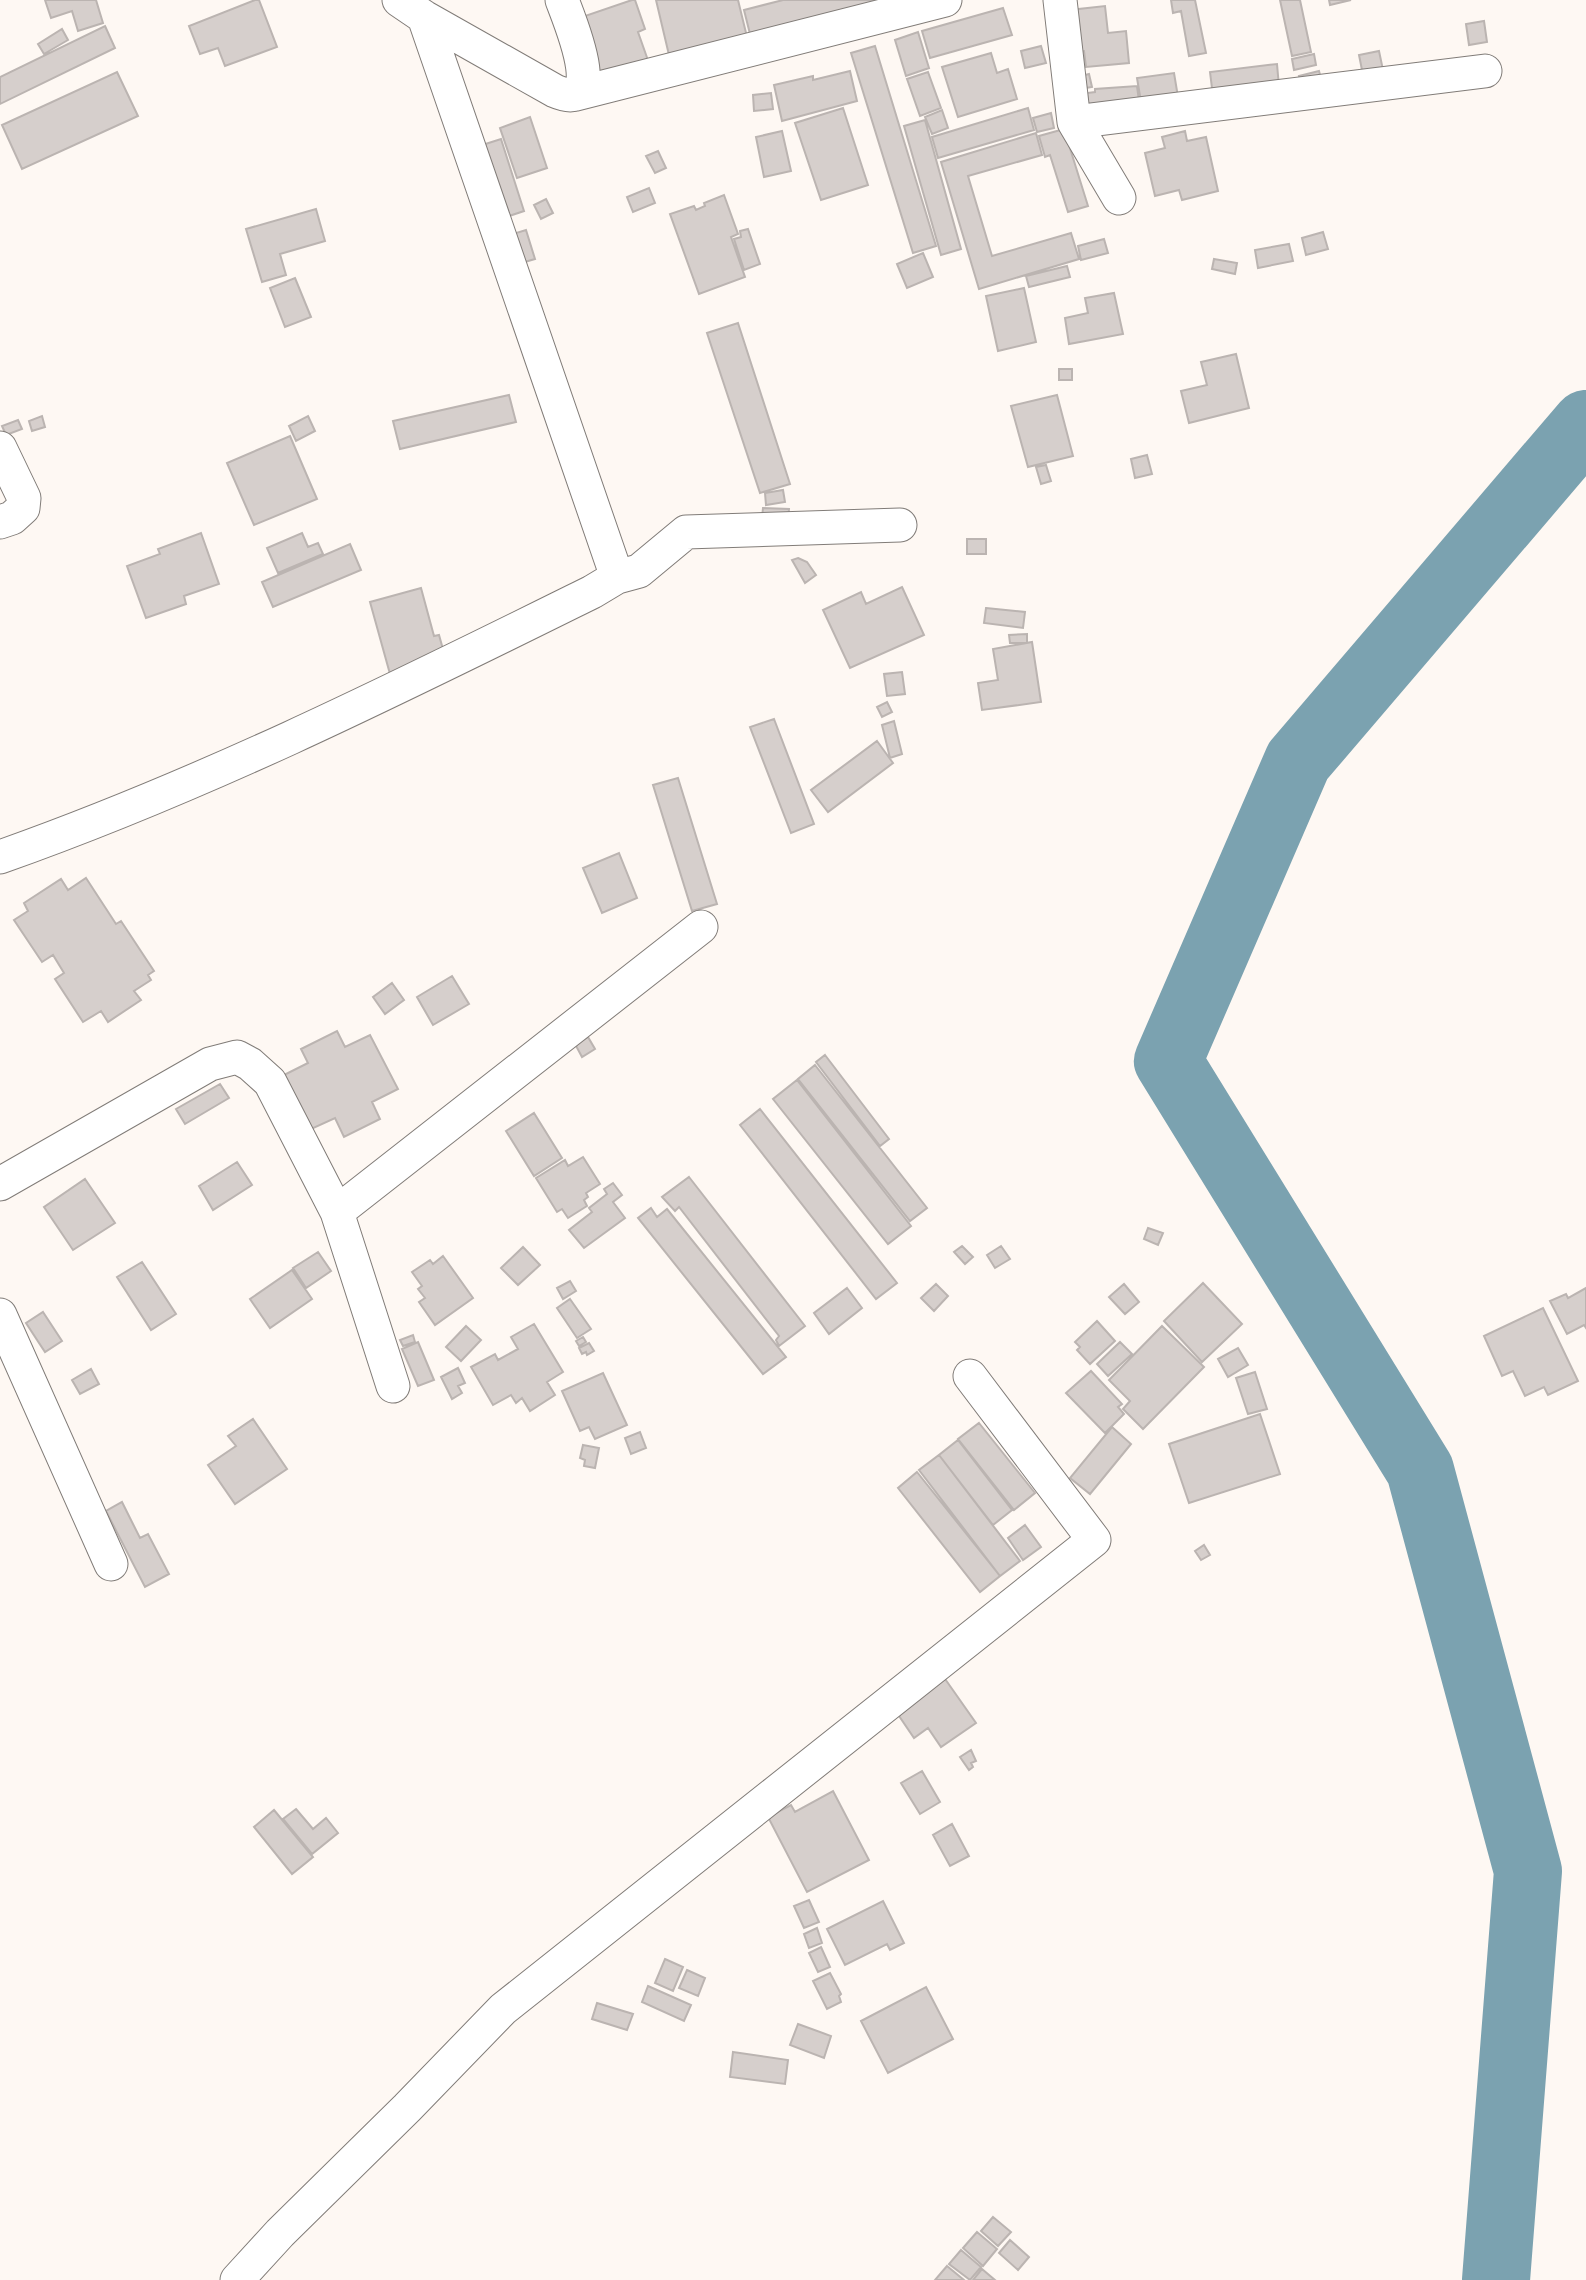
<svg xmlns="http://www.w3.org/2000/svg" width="1586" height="2280" font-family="'DejaVu Sans',sans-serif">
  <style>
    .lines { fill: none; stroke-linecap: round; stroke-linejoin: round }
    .river { stroke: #7ba2b0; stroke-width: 68 }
    .building { fill: #d6cfcc; stroke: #bbb4b1; stroke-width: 2 }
    .minor-casing { stroke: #817c78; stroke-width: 35 }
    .minor { stroke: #fff; stroke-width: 33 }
  </style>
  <rect width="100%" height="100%" fill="#fef8f3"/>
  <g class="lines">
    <!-- river -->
    <path class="river" d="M1496,2280L1528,1871L1420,1470L1168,1061L1298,761L1586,424"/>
  </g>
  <!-- building -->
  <path class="building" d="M45,0H96L103,23L78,31L72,11L51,18Z
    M255,0H259L277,47L225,66L218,48L200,54L189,26Z
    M632,0H635L645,29L638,32L650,66L601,82L579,18Z
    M656,0H738L747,37L669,55Z
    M783,0H881L750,34L744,10Z
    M1171,0H1195L1206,53L1189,56L1181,11L1173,13Z
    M1280,0H1300L1311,52L1292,56Z
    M1329,0H1351L1330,5Z
    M1105,6L1108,33L1126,31L1129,63L1086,67L1084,51L1075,52L1070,10Z
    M1003,8L1012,35L930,58L922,31Z
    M1484,21L1487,42L1469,45L1466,24Z
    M105,26L115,48L0,104V77Z
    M62,29L68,40L44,54L38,44Z
    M918,32L929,68L906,76L895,40Z
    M875,46L936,246L913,253L851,53Z
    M1041,46L1046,63L1025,68L1021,51Z
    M1379,51L1383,70L1363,75L1359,55Z
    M991,53L997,73L1008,69L1017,99L958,117L942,67Z
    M1314,54L1316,65L1294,70L1292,59Z
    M1277,64L1279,87L1213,96L1210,72Z
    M850,71L857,101L782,121L774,85L813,76V80Z
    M1319,71L1322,82L1302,87L1299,76Z
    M117,72L138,116L22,169L2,125Z
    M928,72L941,108L920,116L907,79Z
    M1174,73L1178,97L1141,102L1137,78Z
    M1089,74L1092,87L1079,89L1077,77Z
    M1137,86L1139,101L1088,105L1087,93L1095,92V89Z
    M771,93L773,109L754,111L753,95Z
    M843,108L868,185L821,200L795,123Z
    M1028,108L1034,130L938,158L932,137Z
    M942,110L948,128L932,134L925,117Z
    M1051,113L1054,128L1037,132L1033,118Z
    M530,117L547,168L517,178L500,128Z
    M925,120L961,249L941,255L904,126Z
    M1064,129L1088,206L1068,212L1050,155L1045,157L1039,136Z
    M782,131L791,171L764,177L756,137Z
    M1185,131L1187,141L1206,137L1218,191L1182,200L1179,190L1155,196L1145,153L1165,148L1162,137Z
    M1036,133L1042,155L968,176L992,256L1071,233L1079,259L979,289L941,162Z
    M501,139L524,211L497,220L473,148Z
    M658,151L666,168L655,173L646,156Z
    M649,188L655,203L633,212L627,197Z
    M724,195L738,234L731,237L745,277L699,294L670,214L694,206L696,210L705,206L704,203Z
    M546,199L553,213L541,219L534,205Z
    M316,209L325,241L280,254L286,275L262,282L246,229Z
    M748,229L760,264L744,270L734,239L741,237L740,231Z
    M526,230L535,259L511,266L503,237Z
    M1323,232L1328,249L1306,255L1302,238Z
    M1104,239L1108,253L1081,260L1078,246Z
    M1289,244L1293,261L1258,268L1255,250Z
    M923,253L933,277L907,288L897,264Z
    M1214,259L1237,263L1235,274L1212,269Z
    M1067,266L1070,277L1029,287L1026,276Z
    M295,278L311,317L285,327L270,288Z
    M1024,288L1036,342L998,351L986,296Z
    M1114,293L1123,334L1069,344L1065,318L1088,313L1085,298Z
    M738,323L790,484L760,493L707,333Z
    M1236,354L1249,408L1189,423L1181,391L1207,385L1201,362Z
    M1059,369H1072V380H1059Z
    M509,395L516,422L400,449L393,421Z
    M1057,395L1073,456L1028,467L1011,406Z
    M42,416L45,427L32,431L29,421Z
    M308,416L315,431L296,441L289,426Z
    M18,420L22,429L6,435L2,426Z
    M290,436L317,499L254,525L227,463Z
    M1147,455L1152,474L1135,478L1131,459Z
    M1046,465L1051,481L1041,484L1036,467Z
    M783,490L785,502L766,505L765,493Z
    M763,508L789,509L788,520L762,518Z
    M201,533L219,584L184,596L186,604L146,618L127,566L160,554L158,549Z
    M302,533L308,547L318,543L323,554L278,573L267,548Z
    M967,539H986V554H967Z
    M350,544L361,570L273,607L262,582Z
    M798,558L807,562L816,575L805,583L792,560Z
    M902,587L924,635L850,668L823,610L861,592L866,604Z
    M421,588L434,636L439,635L446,660L390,674L370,602Z
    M986,608L1025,612L1023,628L984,623Z
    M1027,634V643H1010L1009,635Z
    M1032,642L1041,702L982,710L978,683L998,680L993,649Z
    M902,672L905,694L887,696L884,674Z
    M887,702L892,712L882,717L877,707Z
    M774,719L814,824L791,833L750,727Z
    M894,721L902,754L890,758L882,725Z
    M877,741L893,763L828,812L811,790Z
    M678,778L717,904L692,911L653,785Z
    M619,853L637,898L602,913L583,868Z
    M86,878L116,924L121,921L154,971L148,975L151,980L134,991L141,1000L108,1022L101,1011L83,1022L55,979L64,973L53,955L42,962L14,920L28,911L24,903L61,879L68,890Z
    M452,976L469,1004L433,1025L417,997Z
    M392,983L404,1000L385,1014L373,997Z
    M337,1031L345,1047L370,1035L398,1089L372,1102L380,1119L344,1137L335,1118L309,1130L282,1076L308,1063L301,1049Z
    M588,1037L595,1049L582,1057L575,1044Z
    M825,1055L889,1139L880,1146L816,1062Z
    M815,1065L927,1208L910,1221L798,1079Z
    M797,1080L911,1226L888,1244L773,1099Z
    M220,1084L229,1098L185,1124L176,1109Z
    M760,1109L897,1283L876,1299L740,1125Z
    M534,1113L562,1158L534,1176L506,1131Z
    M583,1157L600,1184L586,1193L588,1197L584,1200L587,1206L568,1218L562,1209L557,1212L536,1178L565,1160L568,1166Z
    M237,1162L252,1185L213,1210L199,1186Z
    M689,1177L805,1326L779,1346L776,1340L779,1336L679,1207L675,1211L662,1197Z
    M85,1179L115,1223L73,1250L44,1207Z
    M613,1183L622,1195L613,1202L625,1218L584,1248L569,1230L592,1212L589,1208L607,1194L604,1189Z
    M651,1208L657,1217L667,1209L786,1357L763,1374L638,1218Z
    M1148,1228L1163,1233L1158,1245L1144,1239Z
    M962,1246L973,1257L965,1264L954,1252Z
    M1001,1246L1010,1259L995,1268L987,1255Z
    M523,1247L540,1265L518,1285L501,1268Z
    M318,1252L331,1271L306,1288L293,1268Z
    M443,1256L473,1298L435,1325L419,1302L425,1298L418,1289L422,1286L412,1272L430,1260L433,1264Z
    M142,1262L176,1314L151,1330L117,1277Z
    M292,1270L312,1299L270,1328L250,1299Z
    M570,1281L576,1291L563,1299L557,1288Z
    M1203,1283L1242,1324L1202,1362L1164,1321Z
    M936,1284L948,1296L934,1311L921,1298Z
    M1124,1284L1139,1302L1125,1314L1109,1297Z
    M847,1288L862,1308L829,1334L814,1313Z
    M1586,1288V1328L1584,1325L1567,1334L1550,1301L1566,1294L1568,1298Z
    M570,1299L591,1329L577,1338L557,1308Z
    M1543,1308L1578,1381L1548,1395L1544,1387L1525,1396L1513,1371L1502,1376L1484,1336Z
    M43,1312L62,1341L45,1352L26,1323Z
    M1097,1321L1115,1341L1090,1364L1077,1350L1080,1347L1075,1342Z
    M534,1324L563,1372L547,1382L555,1395L530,1411L522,1398L516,1403L511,1395L493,1405L471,1367L495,1354L498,1360L518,1349L511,1337Z
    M466,1326L481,1340L461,1361L446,1347Z
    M1162,1326L1204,1367L1143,1429L1123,1409L1130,1401L1109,1380Z
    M413,1335L415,1342L403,1346L400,1340Z
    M583,1337L586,1342L579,1346L576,1341Z
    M418,1342L434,1380L418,1386L402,1349Z
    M1120,1342L1132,1354L1108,1376L1097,1364Z
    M589,1343L594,1351L587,1355L586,1352L582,1354L579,1348Z
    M1238,1348L1248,1365L1228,1377L1218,1359Z
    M458,1368L465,1383L458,1386L462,1393L452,1399L441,1377Z
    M91,1369L99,1384L80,1394L72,1380Z
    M1091,1371L1122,1404L1118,1407L1124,1414L1105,1433L1066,1393Z
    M1255,1372L1267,1409L1248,1414L1236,1378Z
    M603,1373L627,1425L595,1439L589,1427L580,1431L562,1391Z
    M1260,1414L1280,1474L1189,1503L1169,1444Z
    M253,1419L287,1469L235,1504L208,1465L236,1446L228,1436Z
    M979,1423L1035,1493L1014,1510L958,1439Z
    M1112,1427L1131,1444L1090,1494L1070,1478Z
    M640,1432L646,1448L631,1454L625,1438Z
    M958,1440L1012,1510L993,1525L939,1455Z
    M583,1445L599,1448L595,1468L584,1466L585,1460L580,1458Z
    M939,1455L1020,1561L1000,1576L919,1470Z
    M917,1472L1000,1576L980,1592L898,1488Z
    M122,1502L140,1538L148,1534L169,1574L145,1587L106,1511Z
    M1025,1525L1041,1547L1023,1560L1008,1538Z
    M1204,1545L1210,1555L1201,1560L1195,1551Z
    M943,1676L976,1723L941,1747L928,1728L914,1738L895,1710Z
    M971,1750L976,1761L971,1763L973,1767L969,1770L960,1757Z
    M922,1771L940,1802L920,1814L901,1783Z
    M833,1791L869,1860L807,1892L768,1817L791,1805L795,1812Z
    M296,1809L313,1829L326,1818L338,1833L312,1854L283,1819Z
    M274,1810L313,1857L292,1874L254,1827Z
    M952,1824L969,1856L950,1866L933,1835Z
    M809,1900L819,1922L804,1928L794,1906Z
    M883,1901L904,1943L890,1950L887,1944L845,1965L827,1929Z
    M817,1928L822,1943L809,1948L804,1934Z
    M821,1947L830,1967L818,1972L809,1953Z
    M665,1959L683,1967L673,1991L655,1983Z
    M687,1970L705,1978L698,1996L679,1988Z
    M830,1973L841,1994L839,1996L841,2002L827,2009L813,1981Z
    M648,1986L691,2005L684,2021L642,2002Z
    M926,1987L953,2039L888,2073L861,2021Z
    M597,2003L633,2014L627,2030L592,2019Z
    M798,2024L831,2036L824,2058L790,2045Z
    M733,2052L788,2060L785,2084L730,2077Z
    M993,2217L1011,2232L998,2246L981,2231Z
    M977,2232L997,2249L983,2266L963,2248Z
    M1010,2240L1029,2257L1018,2270L999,2253Z
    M961,2250L981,2267L970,2280L949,2264Z
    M947,2266L964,2280H935Z
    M982,2269L995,2280H973Z"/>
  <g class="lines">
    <!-- minor casing -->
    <g class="minor-casing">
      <path id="minor" d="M399,0L424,17L555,91C610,115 569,19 562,0
        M1060,0L1074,122L1119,198
        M424,17L617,577
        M576,94L945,0
        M1074,122L1485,71
        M0,448L24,498L23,508L12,518L0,522
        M0,857C204,785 398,688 592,592L617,577L639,571L686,532L900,525
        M0,1184L210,1064L237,1057L250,1064L270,1082L337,1212L393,1386
        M337,1212L701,927
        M0,1315L111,1564
        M237,2280L280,2233L407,2108L503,2009L1094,1540L970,1376"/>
    </g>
    <!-- minor -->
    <use href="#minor" class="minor"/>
  </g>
</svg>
